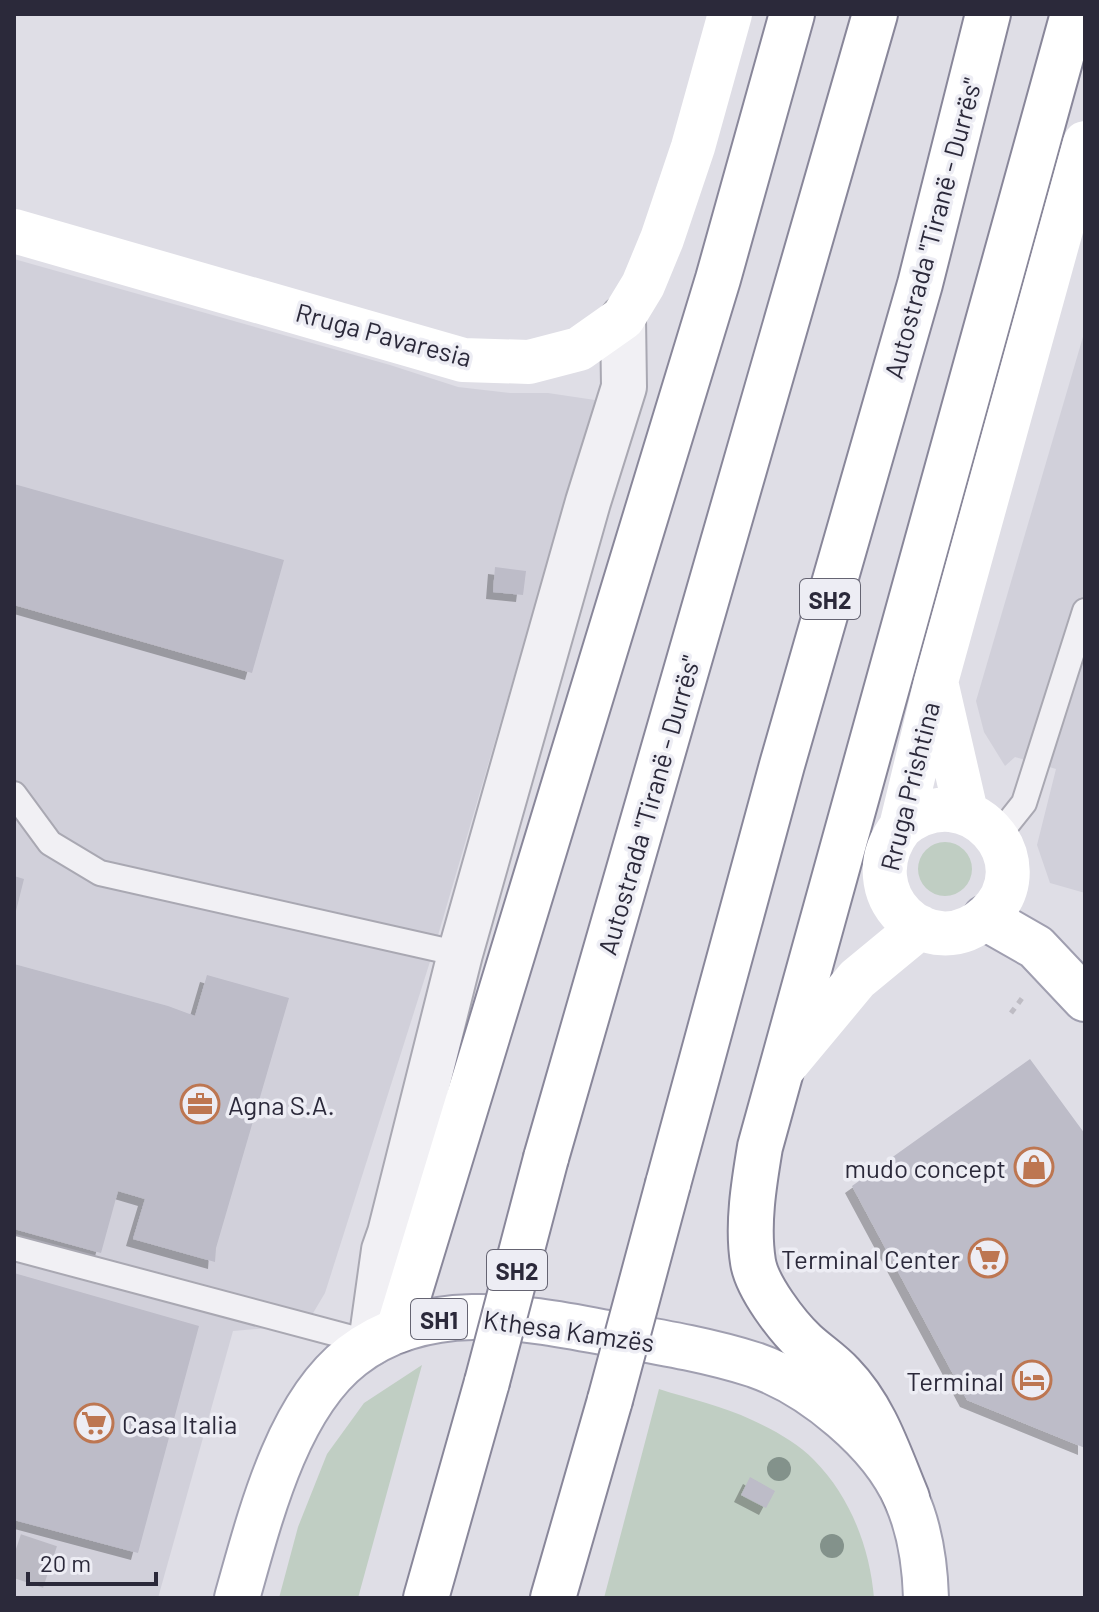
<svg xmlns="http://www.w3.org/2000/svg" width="1099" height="1612" font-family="Barlow,sans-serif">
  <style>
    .built { fill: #d1d0da }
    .green { fill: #c0cec3 }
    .building { fill: #bdbcc8; filter: url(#shadow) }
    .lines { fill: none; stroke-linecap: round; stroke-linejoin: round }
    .street-tunnel { stroke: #bbbac4; stroke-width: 44; stroke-dasharray: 44 22; stroke-linecap: butt }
    .lane-casing { stroke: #a9a8b2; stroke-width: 28 }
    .street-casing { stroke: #a9a8b2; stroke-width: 48 }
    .primary-casing { stroke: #a09fb0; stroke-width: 48 }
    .highway-casing { stroke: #89879a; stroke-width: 48 }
    .path { stroke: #bebcc4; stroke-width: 5; stroke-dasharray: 6 6; stroke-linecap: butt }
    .lane { stroke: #f1f0f4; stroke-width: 24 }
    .street { stroke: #f1f0f4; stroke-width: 44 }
    .secondary { stroke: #fff; stroke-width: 44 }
    .primary { stroke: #fff; stroke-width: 44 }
    .highway { stroke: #fff; stroke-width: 44 }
    .highway-bridge-casing { stroke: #89879a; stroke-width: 48; stroke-linecap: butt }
    .highway-bridge { stroke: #fff; stroke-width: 44 }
    .tree { fill: #83928b }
    .labels { text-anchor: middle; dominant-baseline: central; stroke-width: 7; stroke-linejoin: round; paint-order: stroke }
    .shield { fill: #ededf4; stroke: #656472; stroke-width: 2 }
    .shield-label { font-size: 24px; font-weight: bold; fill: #2b293a }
    .street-label { font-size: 26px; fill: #2b293a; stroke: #ededf4 }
    .poi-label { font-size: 26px; fill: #2b293a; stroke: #ededf4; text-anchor: end }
  </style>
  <defs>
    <filter id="shadow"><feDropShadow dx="-7" dy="7" stdDeviation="0" flood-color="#0004"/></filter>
  </defs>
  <rect width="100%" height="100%" fill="#dfdee6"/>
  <!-- built -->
  <path class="built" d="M14,259L390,365L458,387L510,393H548L595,400L434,949L325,1293L306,1325L233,1331L158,1598H14Z
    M1085,330V893L1050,883L1037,845L1056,769L1015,757L1005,766L984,732L976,701Z"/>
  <!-- green -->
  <path class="green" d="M918 869a27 27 0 1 1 54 0a27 27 0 1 1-54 0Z
    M422,1365L358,1598H279L298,1527L327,1454L364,1403Z
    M659,1389C690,1399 723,1406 752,1420C773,1430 798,1443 814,1460C850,1496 870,1548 874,1598H604Z"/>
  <!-- building -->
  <path class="building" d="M14,484L284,560L252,673L14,605Z
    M495,567L526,571L523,595L493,592Z
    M14,876L24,879L15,915L14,914Z
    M14,964L168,1006L195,1016L207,975L289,998L216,1248L215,1262L133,1239L145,1199L118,1191L101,1253L14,1229Z
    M1030,1059L1085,1134V1448L967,1400L852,1186Z
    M14,1273L199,1326L138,1553L14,1520Z
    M750,1477L775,1491L766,1508L741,1495Z"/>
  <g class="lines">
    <!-- street-tunnel -->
    <path class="street-tunnel" d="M14,1555L50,1567"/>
    <!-- lane casing -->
    <g class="lane-casing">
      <path id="lane" d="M14,794L50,843L100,873L460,954
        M997,837L1024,803L1085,611
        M14,1248L371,1343"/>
    </g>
    <!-- street casing -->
    <g class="street-casing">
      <path id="street" d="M371,1343L384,1250L390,1233L460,954L588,502L624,387L623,318"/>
    </g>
    <!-- primary casing -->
    <g class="primary-casing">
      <path id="primary" d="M985,918L1036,947L1085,999
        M237,1598C259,1521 286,1407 352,1356C424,1300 518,1316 602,1332C653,1341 705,1349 755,1365C812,1385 882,1442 906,1498C920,1529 925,1565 926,1598"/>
    </g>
    <!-- highway casing -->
    <g class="highway-casing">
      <path id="highway" d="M546,1158L875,14
        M668,1184L782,765L920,284L988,14
        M398,1330L718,279L792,14
        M907,1498C889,1455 875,1409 842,1375C831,1363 817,1354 805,1343C787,1326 757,1287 753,1262C747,1225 754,1183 760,1147L1073,14
        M426,1598L487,1382
        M553,1598L610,1400"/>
    </g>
    <!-- path -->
    <path class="path" d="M1011,1013L1023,997"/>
    <!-- lane -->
    <use href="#lane" class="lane"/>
    <!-- street -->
    <use href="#street" class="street"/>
    <!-- secondary -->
    <path class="secondary" d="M14,231L463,360L529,362L579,349L623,318L643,285L662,239L693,147L730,14
      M937,686L966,812
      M901,827C967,772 1046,862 987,916C930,968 850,893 901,827L936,682L1085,143
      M783,1068L857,979L920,927"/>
    <!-- primary -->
    <use href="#primary" class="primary"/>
    <!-- highway -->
    <use href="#highway" class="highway"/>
    <!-- highway-bridge casing -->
    <g class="highway-bridge-casing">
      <path id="highway-bridge" d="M487,1382L546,1158
        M610,1400L668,1184"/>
    </g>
    <!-- highway-bridge -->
    <use href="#highway-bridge" class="highway-bridge"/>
  </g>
  <!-- trees -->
  <g class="tree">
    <circle cx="779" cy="1469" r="12"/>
    <circle cx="832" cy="1546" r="12"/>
  </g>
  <!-- icons -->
  <defs>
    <g id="office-ring" transform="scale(2)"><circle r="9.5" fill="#ededf4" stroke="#bd7651" stroke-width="1.5"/><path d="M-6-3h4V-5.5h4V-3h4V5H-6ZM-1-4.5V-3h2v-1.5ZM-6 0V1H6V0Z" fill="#bd7651"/></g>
    <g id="shop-ring" transform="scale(2)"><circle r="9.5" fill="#ededf4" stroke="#bd7651" stroke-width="1.5"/><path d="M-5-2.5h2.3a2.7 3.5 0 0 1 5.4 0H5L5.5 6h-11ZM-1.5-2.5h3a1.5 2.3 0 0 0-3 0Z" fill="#bd7651"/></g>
    <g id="supermarket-ring" transform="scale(2)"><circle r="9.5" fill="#ededf4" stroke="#bd7651" stroke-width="1.5"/><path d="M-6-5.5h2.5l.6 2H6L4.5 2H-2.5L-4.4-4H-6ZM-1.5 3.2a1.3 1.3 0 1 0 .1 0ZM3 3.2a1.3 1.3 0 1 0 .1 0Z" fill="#bd7651"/></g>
    <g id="hotel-ring" transform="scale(2)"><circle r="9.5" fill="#ededf4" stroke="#bd7651" stroke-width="1.5"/><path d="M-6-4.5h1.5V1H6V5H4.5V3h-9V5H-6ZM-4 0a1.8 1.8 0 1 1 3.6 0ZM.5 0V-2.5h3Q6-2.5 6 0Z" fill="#bd7651"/></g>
  </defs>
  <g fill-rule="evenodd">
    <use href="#office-ring" x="200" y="1104"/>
    <use href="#shop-ring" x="1034" y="1167"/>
    <use href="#supermarket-ring" x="988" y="1258"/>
    <use href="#hotel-ring" x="1032" y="1380"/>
    <use href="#supermarket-ring" x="94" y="1423"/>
  </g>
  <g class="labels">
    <!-- shield labels -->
    <g class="shield">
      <rect x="800" y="579" width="60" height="40" rx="6"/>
      <rect x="487" y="1250" width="60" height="40" rx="6"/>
      <rect x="411" y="1299" width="56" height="40" rx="6"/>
    </g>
    <g class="shield-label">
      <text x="830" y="599">SH2</text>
      <text x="517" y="1270">SH2</text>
      <text x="439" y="1319">SH1</text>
    </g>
    <!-- street labels -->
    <g class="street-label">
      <text transform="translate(932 228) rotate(-75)">Autostrada "Tiranë - Durrës"</text>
      <text transform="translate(384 334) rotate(15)">Rruga Pavaresia</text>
      <text transform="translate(909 786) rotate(-76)">Rruga Prishtina</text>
      <text transform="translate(648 805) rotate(-74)">Autostrada "Tiranë - Durrës"</text>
      <text transform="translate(569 1330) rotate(8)">Kthesa Kamzës</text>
    </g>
    <!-- poi labels -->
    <g class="poi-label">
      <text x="228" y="1104" text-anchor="start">Agna S.A.</text>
      <text x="1006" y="1167">mudo concept</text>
      <text x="960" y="1258">Terminal Center</text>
      <text x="1004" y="1380">Terminal</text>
      <text x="122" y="1423" text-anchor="start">Casa Italia</text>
    </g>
  </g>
  <!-- border -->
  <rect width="1099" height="1612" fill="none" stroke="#2b293a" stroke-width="32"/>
  <!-- scale -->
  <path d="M28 1572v12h128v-12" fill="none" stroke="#2b293a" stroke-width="4"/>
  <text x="40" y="1572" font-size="24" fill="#2b293a" stroke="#ededf4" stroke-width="6" paint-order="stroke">20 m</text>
</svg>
